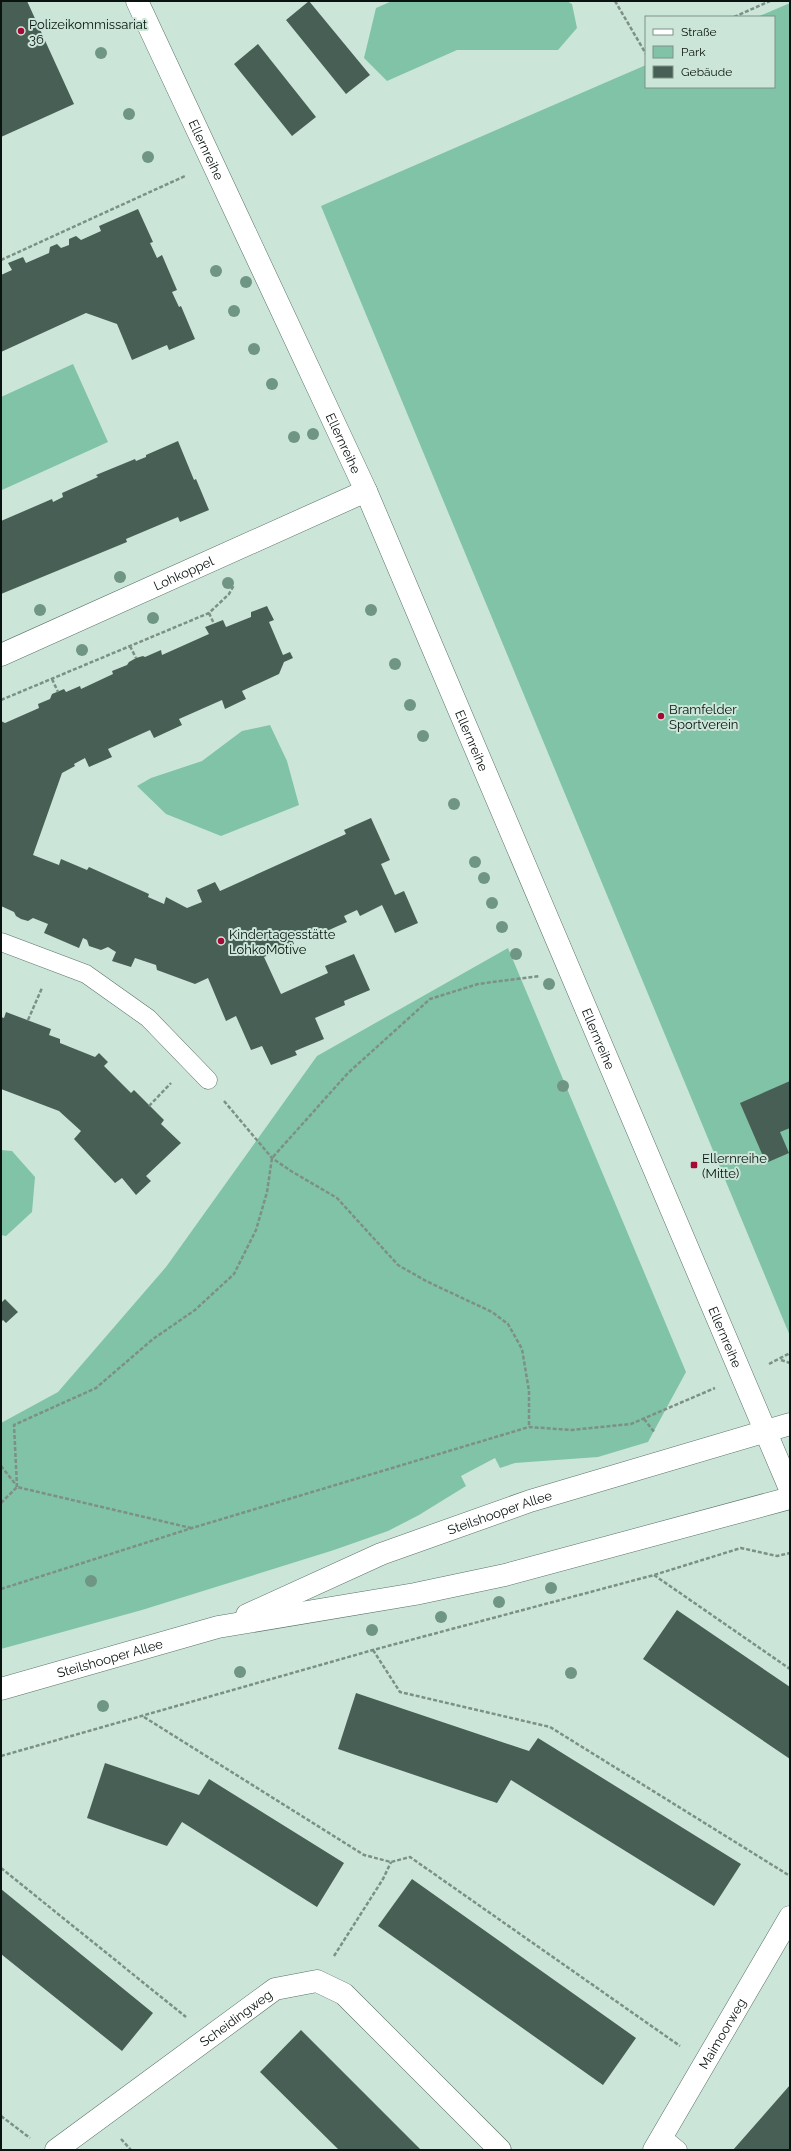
<svg xmlns="http://www.w3.org/2000/svg" width="791" height="2151" font-family="Raleway,sans-serif">
  <style>
    .green { fill: #81c3a7 }
    .building { fill: #485f55 }
    .lines { fill: none; stroke-linecap: round; stroke-linejoin: round }
    .service-casing { stroke: #597166; stroke-width: 19 }
    .minor-casing { stroke: #597166; stroke-width: 23 }
    .tertiary-casing { stroke: #597166; stroke-width: 23 }
    .secondary-casing { stroke: #597166; stroke-width: 23 }
    .path { stroke: #7c9087; stroke-width: 2.5; stroke-dasharray: 4 2; stroke-linecap: butt }
    .service { stroke: #fff; stroke-width: 18 }
    .minor { stroke: #fff; stroke-width: 22 }
    .tertiary { stroke: #fff; stroke-width: 22 }
    .secondary { stroke: #fff; stroke-width: 22 }
    .tree { fill: #6f9585 }
    .poi-dot { fill: #a50a35; stroke: #cbe6d9; stroke-width: 1.5 }
    .labels { text-anchor: middle; dominant-baseline: central; stroke-width: 4; stroke-linejoin: round; paint-order: stroke }
    .poi-label { font-size: 13px; fill: #0a130f; stroke: #cbe6d9; text-anchor: start }
    .street-label { font-size: 13px; fill: #0a130f; stroke: #cbe6d9 }
  </style>
  <rect width="100%" height="100%" fill="#cbe6d9"/>
  <!-- green -->
  <path class="green" d="M392,1H567L572,4L577,28L558,50H457L387,81L364,58L376,8Z
    M790,3V1336L321,206L646,65V87H774V17H757Z
    M73,364L108,442L2,490L1,397Z
    M270,725L287,761L299,805L221,836L166,814L137,786L151,778L202,761L242,731Z
    M508,948L686,1372L648,1442L598,1457L515,1463L500,1468L495,1458L461,1476L466,1486L419,1515L388,1531L334,1550L142,1610L1,1649V1423L58,1392L166,1267L317,1056Z
    M1,1150L12,1151L35,1177L32,1212L6,1236L1,1235Z"/>
  <!-- building -->
  <path class="building" d="M1,1H27L74,104L1,137Z
    M309,1L370,75L346,94L286,20Z
    M258,44L316,117L292,136L234,64Z
    M138,209L153,242L150,243L157,258L162,255L177,290L172,292L179,307L181,306L195,339L169,350L167,345L132,360L117,324L86,313L1,352V275L12,270L8,263L23,257L26,263L49,253L50,247L57,244L61,248L69,245V239L76,236L81,240L101,231L99,226Z
    M178,441L194,480L196,479L209,510L180,522L178,517L126,539L127,542L1,594V521L52,499L53,502L63,497L62,493L98,477L96,475L135,459L136,461L146,457V455Z
    M267,606L274,620L269,622L283,655L290,652L293,658L284,662L279,674L242,691L246,699L225,709L222,700L179,719L182,725L154,738L150,730L108,749L112,757L89,767L85,758L74,764L75,766L62,773L33,855L59,865L61,859L87,870L89,867L149,894L148,897L164,904L166,897L187,908L202,902L197,890L215,882L220,891L346,834L344,830L371,818L390,860L381,864L395,895L404,891L418,923L395,933L382,905L360,916L357,910L344,916L347,922L311,938L308,931L292,939L294,944L264,957L281,994L328,973L325,966L354,954L370,990L344,1001L345,1005L315,1018L324,1039L295,1051L297,1055L271,1065L262,1046L251,1050L236,1016L226,1021L208,978L195,984L157,970L156,965L135,958L131,967L112,961L116,952L108,947L101,950L89,946L87,940L83,938L79,948L44,933L48,924L33,918L28,921L21,919L16,916L14,912L1,906V721L5,723L39,708L38,704L50,699L52,694L64,689L66,692L80,686L81,689L113,674L112,671L127,665L129,662L136,658L143,656L145,657L161,650L162,655L209,634L205,627L223,620L226,627L251,617V612Z
    M6,1012L51,1029L49,1035L60,1039V1043L95,1057L99,1053L108,1062L104,1066L131,1093L134,1090L164,1120L161,1124L181,1143L146,1176L151,1181L136,1195L122,1178L115,1183L74,1139L81,1131L59,1111L1,1089V1017L4,1018Z
    M790,1081V1128L780,1132L789,1153L766,1163L740,1103Z
    M5,1299L18,1312L6,1323L3,1320L1,1322V1303Z
    M677,1610L790,1687V1759L643,1659Z
    M356,1693L529,1751L538,1738L741,1864L714,1906L511,1780L497,1803L338,1749Z
    M105,1763L199,1795L209,1779L344,1863L317,1907L182,1822L167,1846L87,1818Z
    M412,1879L636,2038L603,2085L378,1926Z
    M1,1889L153,2013L122,2051L1,1954Z
    M301,2030L421,2150H339L260,2072Z
    M790,2085V2150H733Z"/>
  <g class="lines">
    <!-- service casing -->
    <g class="service-casing">
      <path id="service" d="M1,942L86,974L148,1018L208,1080
        M662,2137L678,2150"/>
    </g>
    <!-- minor casing -->
    <g class="minor-casing">
      <g id="minor">
        <path id="s1" d="M1,655L366,491"/>
        <path id="s2" d="M56,2150L275,1989L317,1981L344,1994L500,2150"/>
        <path id="s3" d="M654,2150L790,1917"/>
      </g>
    </g>
    <!-- tertiary casing -->
    <g class="tertiary-casing">
      <g id="tertiary">
        <path id="s4" d="M137,1L366,491L790,1489"/>
      </g>
    </g>
    <!-- secondary casing -->
    <g class="secondary-casing">
      <g id="secondary">
        <path id="s5" d="M247,1615L381,1554L530,1501L790,1424"/>
        <path id="s6" d="M1,1689L218,1627L415,1594L505,1575L790,1498"/>
      </g>
    </g>
    <!-- path -->
    <path class="path" d="M615,1L646,54
      M734,17L770,1
      M1,260L185,176
      M209,613L214,624
      M130,646L136,658
      M52,679L58,692
      M1,700L209,613L229,594L234,585
      M28,1020L42,988
      M224,1101L272,1158L291,1171L337,1198L398,1265L426,1281L492,1312L508,1324L522,1349L529,1391V1427
      M149,1106L171,1083
      M781,1360L790,1363
      M769,1364L790,1353
      M644,1419L655,1433
      M1,1466L17,1486
      M17,1487L14,1425L96,1388L153,1339L195,1310L234,1274L256,1230L267,1192L272,1158L348,1073L430,999L478,984L540,976
      M1,1503L17,1487L191,1528
      M654,1575L790,1669
      M1,1589L192,1528L529,1427L571,1430L631,1424L715,1388
      M373,1650L400,1692L550,1727L790,1876
      M144,1717L364,1855L391,1862L410,1857L680,2046
      M1,1756L373,1650L654,1575L741,1548L777,1556L790,1553
      M1,1868L186,2017
      M334,1956L383,1879L391,1862
      M1,2116L30,2138
      M121,2139L131,2150"/>
    <!-- service -->
    <use href="#service" class="service"/>
    <!-- minor -->
    <use href="#minor" class="minor"/>
    <!-- tertiary -->
    <use href="#tertiary" class="tertiary"/>
    <!-- secondary -->
    <use href="#secondary" class="secondary"/>
  </g>
  <!-- trees -->
  <g class="tree">
    <circle cx="101" cy="53" r="6"/>
    <circle cx="129" cy="114" r="6"/>
    <circle cx="148" cy="157" r="6"/>
    <circle cx="216" cy="271" r="6"/>
    <circle cx="246" cy="282" r="6"/>
    <circle cx="234" cy="311" r="6"/>
    <circle cx="254" cy="349" r="6"/>
    <circle cx="272" cy="384" r="6"/>
    <circle cx="313" cy="434" r="6"/>
    <circle cx="294" cy="437" r="6"/>
    <circle cx="120" cy="577" r="6"/>
    <circle cx="228" cy="583" r="6"/>
    <circle cx="40" cy="610" r="6"/>
    <circle cx="371" cy="610" r="6"/>
    <circle cx="153" cy="618" r="6"/>
    <circle cx="82" cy="650" r="6"/>
    <circle cx="395" cy="664" r="6"/>
    <circle cx="410" cy="705" r="6"/>
    <circle cx="423" cy="736" r="6"/>
    <circle cx="454" cy="804" r="6"/>
    <circle cx="475" cy="862" r="6"/>
    <circle cx="484" cy="878" r="6"/>
    <circle cx="492" cy="903" r="6"/>
    <circle cx="502" cy="927" r="6"/>
    <circle cx="516" cy="954" r="6"/>
    <circle cx="549" cy="984" r="6"/>
    <circle cx="563" cy="1086" r="6"/>
    <circle cx="91" cy="1581" r="6"/>
    <circle cx="551" cy="1588" r="6"/>
    <circle cx="499" cy="1602" r="6"/>
    <circle cx="441" cy="1617" r="6"/>
    <circle cx="372" cy="1630" r="6"/>
    <circle cx="240" cy="1672" r="6"/>
    <circle cx="571" cy="1673" r="6"/>
    <circle cx="103" cy="1706" r="6"/>
  </g>
  <!-- markers -->
  <g class="poi-dot">
    <circle cx="21" cy="31" r="4"/>
    <circle cx="661" cy="716" r="4"/>
    <circle cx="221" cy="941" r="4"/>
    <rect x="690" y="1161" width="8" height="8" rx="2"/>
  </g>
  <g class="labels">
    <!-- poi labels -->
    <g class="poi-label">
      <text x="29" y="24">Polizeikommissariat<tspan x="29" dy="15">36</tspan></text>
      <text x="669" y="709">Bramfelder<tspan x="669" dy="15">Sportverein</tspan></text>
      <text x="229" y="934">Kindertagesstätte<tspan x="229" dy="15">LohkoMotive</tspan></text>
      <text x="702" y="1158">Ellernreihe<tspan x="702" dy="15">(Mitte)</tspan></text>
    </g>
    <!-- street labels -->
    <g class="street-label">
      <text stroke="none"><textPath href="#s4" startOffset="164">Ellernreihe</textPath></text>
      <text stroke="none"><textPath href="#s4" startOffset="488">Ellernreihe</textPath></text>
      <text stroke="none"><textPath href="#s1" startOffset="200">Lohkoppel</textPath></text>
      <text stroke="none"><textPath href="#s4" startOffset="812">Ellernreihe</textPath></text>
      <text stroke="none"><textPath href="#s4" startOffset="1136">Ellernreihe</textPath></text>
      <text stroke="none"><textPath href="#s4" startOffset="1460">Ellernreihe</textPath></text>
      <text stroke="none"><textPath href="#s5" startOffset="273">Steilshooper Allee</textPath></text>
      <text stroke="none"><textPath href="#s6" startOffset="113">Steilshooper Allee</textPath></text>
      <text stroke="none"><textPath href="#s2" startOffset="223">Scheidingweg</textPath></text>
      <text stroke="none"><textPath href="#s3" startOffset="135">Maimoorweg</textPath></text>
    </g>
  </g>
  <!-- border -->
  <rect width="791" height="2151" fill="none" stroke="#0a130f" stroke-width="4"/>
  <!-- legend -->
  <rect x="645" y="16" width="130" height="72" fill="#cbe6d9" stroke="#7e9288"/>
  <rect x="653" y="29" width="20" height="6" fill="#ffffff" stroke="#7e9288"/>
  <text x="681" y="36" font-size="12" fill="#0a130f">Straße</text>
  <rect x="653" y="46" width="20" height="12" fill="#81c3a7" stroke="#7e9288"/>
  <text x="681" y="56" font-size="12" fill="#0a130f">Park</text>
  <rect x="653" y="66" width="20" height="12" fill="#485f55" stroke="#7e9288"/>
  <text x="681" y="76" font-size="12" fill="#0a130f">Gebäude</text>
</svg>
